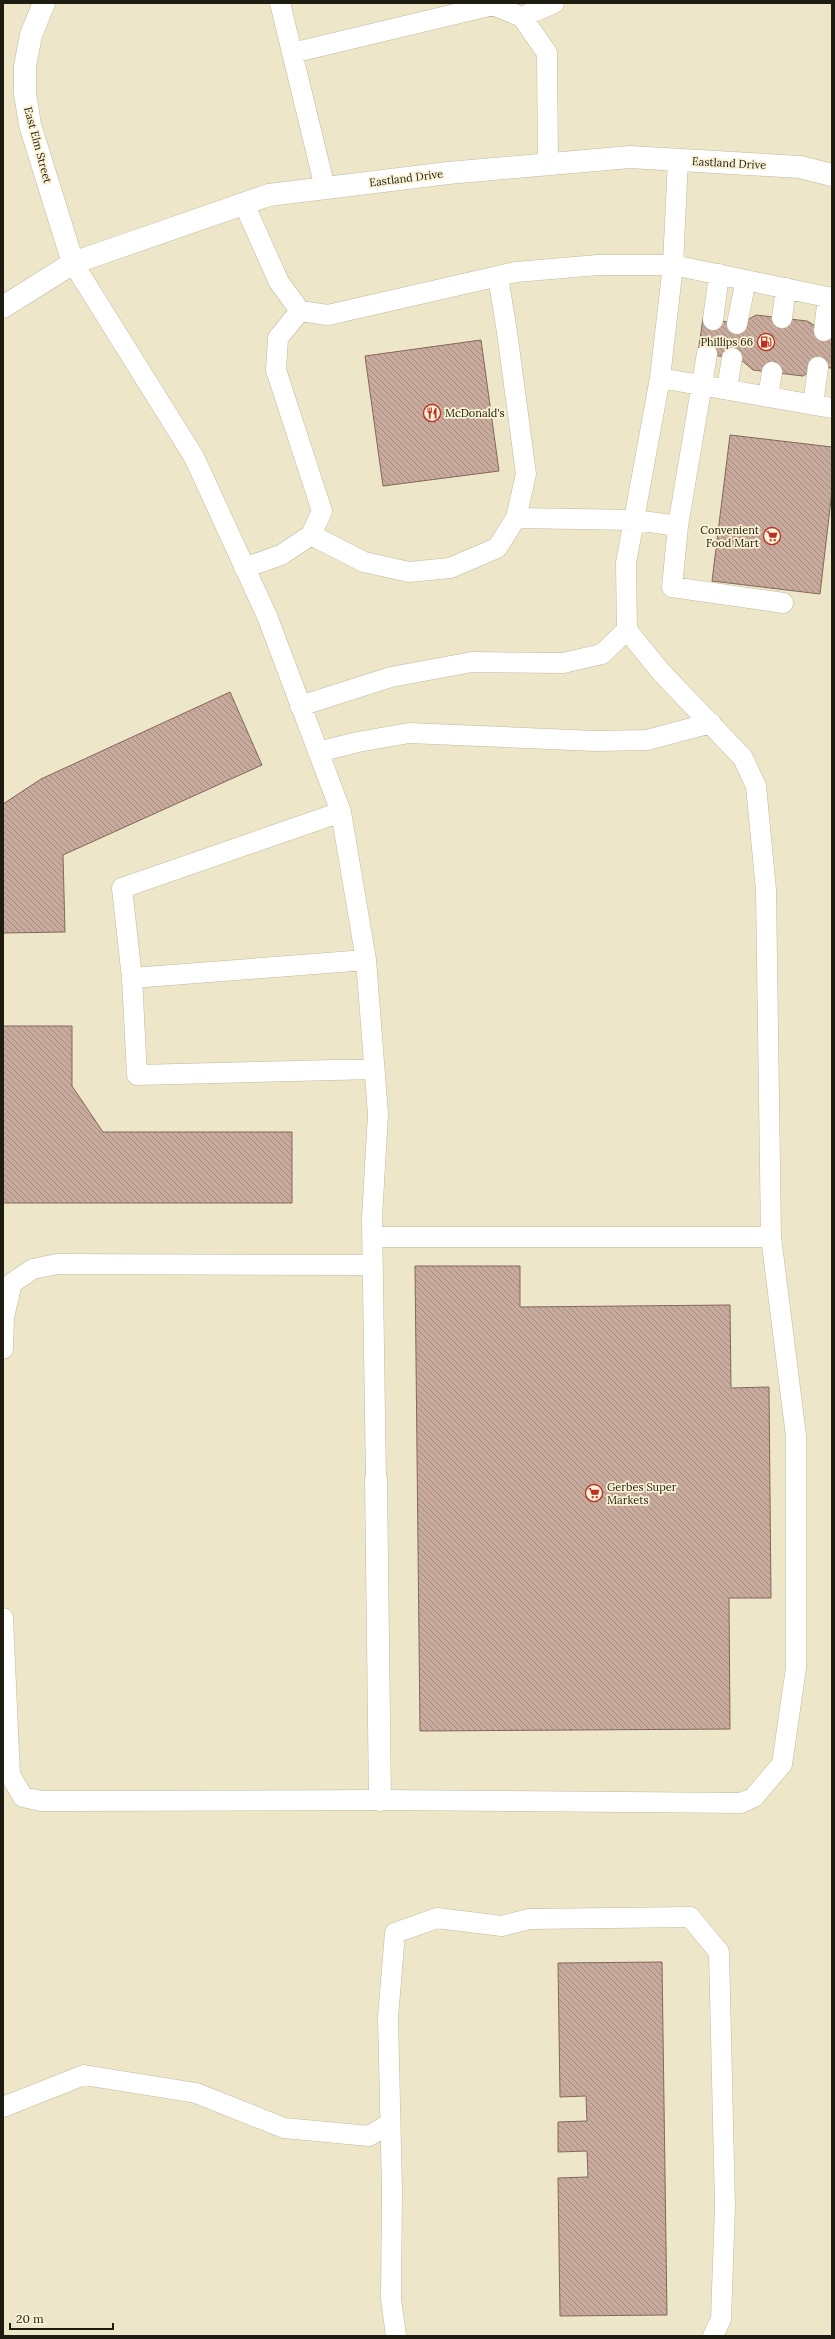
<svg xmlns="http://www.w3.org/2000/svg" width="835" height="2339" font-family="Lora,serif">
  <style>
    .building { fill: url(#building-back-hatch); stroke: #83685a }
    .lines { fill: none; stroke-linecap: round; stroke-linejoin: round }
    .service-casing { stroke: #c1ba9d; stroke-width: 21 }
    .minor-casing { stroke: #c1ba9d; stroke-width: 23 }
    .tertiary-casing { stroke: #c1ba9d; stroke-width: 23 }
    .secondary-casing { stroke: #c1ba9d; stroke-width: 23 }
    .service { stroke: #fff; stroke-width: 20 }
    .minor { stroke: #fff; stroke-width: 22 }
    .tertiary { stroke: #fff; stroke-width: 22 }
    .secondary { stroke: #fff; stroke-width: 22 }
    .labels { text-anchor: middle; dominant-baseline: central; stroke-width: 3.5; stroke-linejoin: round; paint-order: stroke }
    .street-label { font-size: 11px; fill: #1e1b10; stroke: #fbf3d5 }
    .poi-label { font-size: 11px; fill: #1e1b10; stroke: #fbf3d5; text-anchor: end }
  </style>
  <defs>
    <pattern id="building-back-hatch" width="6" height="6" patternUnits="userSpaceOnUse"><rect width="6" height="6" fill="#c8ab9c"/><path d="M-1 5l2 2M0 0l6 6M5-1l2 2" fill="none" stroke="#a28a7e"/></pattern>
  </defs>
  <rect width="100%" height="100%" fill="#ede6c8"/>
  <!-- building -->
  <path class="building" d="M756,315L807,321L824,331L832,332V368L816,367L803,376L753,370L740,359L698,353L703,318L740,324Z
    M481,340L499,471L383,486L365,356Z
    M730,435L832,447V491L820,594L712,581Z
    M230,692L262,765L63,855L65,932L3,933V804L41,779Z
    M3,1026H72V1086L103,1132H292V1203H3Z
    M415,1266H520V1307L730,1305L731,1388L769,1387L771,1598H729L730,1729L420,1731Z
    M662,1962L667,2315L560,2316L558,2178L588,2177L587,2151L558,2152V2122L587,2121L586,2096L560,2097L558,1963Z"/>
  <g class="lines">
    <!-- service casing -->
    <g class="service-casing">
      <path id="service" d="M280,3L325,188
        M522,17L554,3
        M292,53L493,5L522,17L547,53L548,164
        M678,160L673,265L660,378L626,563L627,630L661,672L743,758L756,786L766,890L771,1237
        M244,204L279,282L300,311L328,315L516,272L598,265H673L832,298
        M73,263L194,457L267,616L341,812L366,960L378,1114L372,1218L376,1480
        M782,318L786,288
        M713,320L719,274
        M737,324L746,280
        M824,331L828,297
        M660,378L832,408
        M727,389L732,358
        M768,397L772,372
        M813,405L818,367
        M516,518L635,520L678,526L707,354
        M678,526L672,587L783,603
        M311,535L364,562L409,572L450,568L497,548L516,518L526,474L507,332L498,277
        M244,568L281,555L311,535L322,511L276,370L278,338L300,311
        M300,706L391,677L472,662L563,663L602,654L627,630
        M318,752L358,742L409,733L595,741L647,740L711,723
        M366,960L132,978L137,1075L374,1069
        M132,978L122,888L341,812
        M3,1349L4,1317L12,1283L33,1269L57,1264L372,1265
        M3,1618L10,1775L23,1797L41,1801H61L380,1800L741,1803L754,1797L782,1764L796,1668V1436L771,1237H372
        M3,2107L84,2075L196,2093L284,2128L369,2136L389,2124
        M396,2336L391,2299L392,2190L388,2017L395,1933L437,1918L502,1926L529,1919L690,1917L719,1952L725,2206L721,2319L713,2336"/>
    </g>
    <!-- minor casing -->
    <g class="minor-casing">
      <path id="minor" d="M376,1480L380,1800"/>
    </g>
    <!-- tertiary casing -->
    <g class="tertiary-casing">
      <path id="tertiary" d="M44,3L31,35L25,66V93L30,125L73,263"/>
    </g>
    <!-- secondary casing -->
    <g class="secondary-casing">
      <path id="secondary" d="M3,307L73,263L269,195L448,173L630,157L800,167L832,175"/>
    </g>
    <!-- service -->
    <use href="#service" class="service"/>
    <!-- minor -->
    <use href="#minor" class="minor"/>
    <!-- tertiary -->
    <use href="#tertiary" class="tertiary"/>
    <!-- secondary -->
    <use href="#secondary" class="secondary"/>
  </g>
  <!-- icons -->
  <defs>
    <g id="fuel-ring" transform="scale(0.9)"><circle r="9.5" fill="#fbf3d5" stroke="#bc2f24" stroke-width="1.5"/><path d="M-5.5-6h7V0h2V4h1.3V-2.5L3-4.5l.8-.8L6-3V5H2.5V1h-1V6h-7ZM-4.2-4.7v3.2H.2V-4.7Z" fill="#bc2f24"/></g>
    <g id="restaurant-ring" transform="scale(0.9)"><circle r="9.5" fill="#fbf3d5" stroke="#bc2f24" stroke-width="1.5"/><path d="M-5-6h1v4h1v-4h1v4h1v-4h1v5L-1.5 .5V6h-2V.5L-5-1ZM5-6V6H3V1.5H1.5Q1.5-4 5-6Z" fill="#bc2f24"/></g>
    <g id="supermarket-ring" transform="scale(0.9)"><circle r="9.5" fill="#fbf3d5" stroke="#bc2f24" stroke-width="1.5"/><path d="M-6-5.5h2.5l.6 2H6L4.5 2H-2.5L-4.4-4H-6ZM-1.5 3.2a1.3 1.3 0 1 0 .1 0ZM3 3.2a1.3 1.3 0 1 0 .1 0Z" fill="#bc2f24"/></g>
  </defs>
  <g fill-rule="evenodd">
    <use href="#fuel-ring" x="766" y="342"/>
    <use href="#restaurant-ring" x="432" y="413"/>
    <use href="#supermarket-ring" x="772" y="536"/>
    <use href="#supermarket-ring" x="594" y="1493"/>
  </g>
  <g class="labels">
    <!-- street labels -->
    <g class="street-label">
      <text transform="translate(38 145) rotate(75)">East Elm Street</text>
      <text transform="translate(729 163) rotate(3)">Eastland Drive</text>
      <text transform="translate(406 178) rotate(-7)">Eastland Drive</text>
    </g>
    <!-- poi labels -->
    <g class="poi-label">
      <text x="753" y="342">Phillips 66</text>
      <text x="445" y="413" text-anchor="start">McDonald's</text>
      <text x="759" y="530">Convenient<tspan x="759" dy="13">Food Mart</tspan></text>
      <text x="607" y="1487" text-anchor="start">Gerbes Super<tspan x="607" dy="13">Markets</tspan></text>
    </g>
  </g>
  <!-- border -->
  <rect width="835" height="2339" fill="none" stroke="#1e1b10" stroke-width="8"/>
  <!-- scale -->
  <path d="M10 2323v6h103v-6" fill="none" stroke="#1e1b10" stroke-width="2"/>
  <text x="16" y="2323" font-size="12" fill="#1e1b10" stroke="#fbf3d5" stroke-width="3" paint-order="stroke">20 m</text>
</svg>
